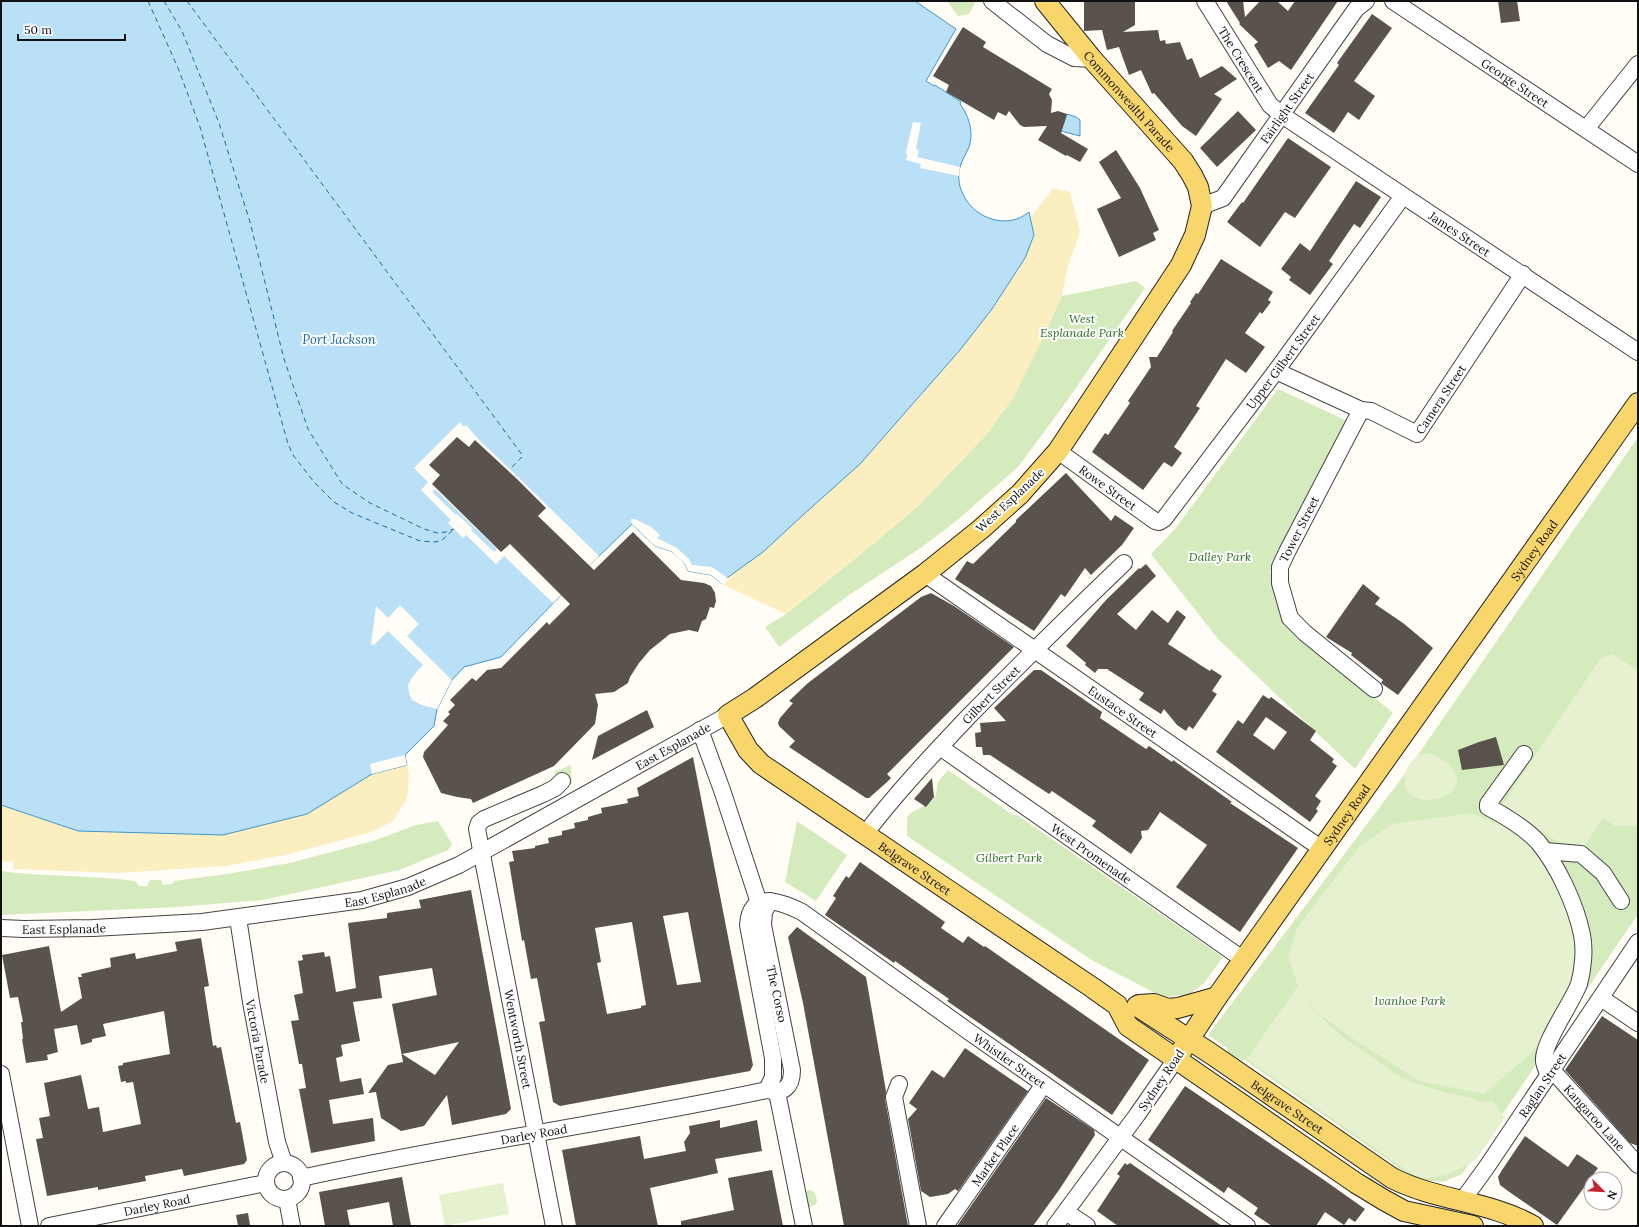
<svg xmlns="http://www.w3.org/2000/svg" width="1639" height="1227" font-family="Lora,serif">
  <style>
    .green { fill: #d5ebbd }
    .sand { fill: #fbeec1 }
    .pitch { fill: #e6f2cf }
    .water { fill: #b9e0f7; stroke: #3f96cf }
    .pier { fill: #fffdf5; fill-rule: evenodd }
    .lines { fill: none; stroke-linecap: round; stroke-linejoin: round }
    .ferry { stroke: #1768a6; stroke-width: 1; stroke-dasharray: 5 4; stroke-linecap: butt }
    .building { fill: #5a524d; fill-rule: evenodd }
    .minor-casing { stroke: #444; stroke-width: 18 }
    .major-casing { stroke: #222; stroke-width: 22 }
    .minor { stroke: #fff; stroke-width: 16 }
    .major { stroke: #f9d66b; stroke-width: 20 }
    .labels { text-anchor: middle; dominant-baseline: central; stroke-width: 4; stroke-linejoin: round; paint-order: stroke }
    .street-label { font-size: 12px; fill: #111; stroke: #fff }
    .park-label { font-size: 12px; font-style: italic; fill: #2f6b1f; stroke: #fff }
    .water-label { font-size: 13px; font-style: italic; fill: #1768a6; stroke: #fff }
  </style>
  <rect width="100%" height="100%" fill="#fffdf5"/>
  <!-- green -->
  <path class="green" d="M947,1H976L969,14L958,16Z
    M1136,281L1145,288L1064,405L1018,467L955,522L922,547L849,595L779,647L765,627L786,614L878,540L919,505L986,435L1013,398L1062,296Z
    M1278,389L1350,422L1270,571L1287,624L1393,713L1355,769L1219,640L1151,554L1175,529Z
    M1638,437V914L1462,1174L1443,1182L1415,1179L1245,1060L1241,1061L1230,1056L1226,1047L1208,1035L1404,775Z
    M571,765L572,784L555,780L556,775L554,772Z
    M948,770L1013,815H1017L1223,957L1204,983L1189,995L1163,997L1093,961L907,836V817C919,804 938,808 937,783Z
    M438,821L452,844L448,850L399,870L263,900L177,907L1,915V871C46,877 91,875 135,881L139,886H147L150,880H161L163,885L172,884L174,881L227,874L290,863L373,841L416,825Z
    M797,821L847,855L816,901L785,882Z
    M810,1190L815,1193L817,1201L815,1205L807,1208L804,1192Z"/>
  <!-- sand -->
  <path class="sand" d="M1053,188L1070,192L1080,232L1068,266L1062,296L1044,336L1013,398L986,435L919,505L878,540L786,614L722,584L727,578L763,552L803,515L860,464L920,397L992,309L1025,258L1034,235L1031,217Z
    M407,765L409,775L408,792L406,800L393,821L372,832L285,855L226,866L119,873L13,869L14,862L1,861V805L78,831L307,814L372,774Z"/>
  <!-- pitch -->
  <path class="pitch" d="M1612,654L1638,670V826H1615L1603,818L1582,850L1571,851L1503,804L1601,658Z
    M1430,753C1441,758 1457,767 1457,780C1457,798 1429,804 1415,797C1410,795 1405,790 1405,784C1403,771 1410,763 1418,755Z
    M1472,813L1521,834L1547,863L1576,920L1583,951L1570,990L1536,1049L1484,1094L1419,1081L1355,1040L1320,1015L1302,992C1320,1022 1346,1040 1375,1059C1384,1065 1393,1073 1403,1078C1426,1088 1451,1094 1476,1099L1479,1102L1492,1101L1505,1117L1476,1160L1447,1175L1419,1179L1247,1059L1298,986L1288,957L1297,928L1360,846L1392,824Z
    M503,1183L509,1214L445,1226L439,1195Z"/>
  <!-- water -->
  <path class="water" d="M1,1H915L956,29L926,81L934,86L935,85L961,102L960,104C969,116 974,132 969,147C966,154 962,160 960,167C954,189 970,213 992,219C1005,223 1018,221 1029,212L1034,235L1025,258L992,309L960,350L860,464L803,515L763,552L727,578L722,584L711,575L688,571L685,564L677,556L671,551L655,546L632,524L595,560L501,657L464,667L452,680L437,709L434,726L405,755L407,765L372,774L307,814L223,835L78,831L1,805Z
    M1067,114L1076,117L1080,120V136L1061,131Z"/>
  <!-- pier -->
  <path class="pier" d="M913,122L921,123L916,148L919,151L917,157L960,167L959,176L920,168L921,164L906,160L907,155L906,152Z
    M460,422L464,427L466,425L481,442L515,474L516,477L517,476L599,556L553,603L504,556L496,564L466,535L463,538L448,523L451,520L421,490L428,482L414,468ZM435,489L497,549L494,552L471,530L472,528L457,514L456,515L432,492Z
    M631,519H635L651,527L660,535L657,538L677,548L689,559L692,565L712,567L729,579L723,585L711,575L688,571L685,564L671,551L655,546L632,524Z
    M400,605L419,624L407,636L452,680L437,709L422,705L412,700L409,693L408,685L413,676L423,665L388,631L374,645L371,644L376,606L388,618Z
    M405,755L407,765L372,774L370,764Z"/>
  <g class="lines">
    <!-- ferry -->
    <path class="ferry" d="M148,1L178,68L200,127L288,444L293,455L314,482L334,502L352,513L420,541L434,542L441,541L454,529
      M164,1L182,31L219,123L250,222L284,359L308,429L342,484L370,503L424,529L437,533L446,532L454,529
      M187,1L523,456L510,469"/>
  </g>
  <!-- building -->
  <path class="building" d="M1084,1H1135V25L1123,32L1158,30L1160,41L1165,40L1166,44L1180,42L1187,60L1192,58L1200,78L1222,66L1237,79L1214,94L1222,99L1196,136L1182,126L1154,93L1152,94L1141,70L1129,75L1119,47L1107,50L1102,30L1084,31Z
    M1226,1H1243L1245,17L1260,1H1277L1288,11L1295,1H1338L1291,70L1279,61L1268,68L1254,45L1258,42L1239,24L1240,23Z
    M1498,1H1517L1520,21L1501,23Z
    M1372,14L1392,28L1354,81L1375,96L1359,120L1348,112L1334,133L1305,113L1339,65L1337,63Z
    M963,27L986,42L983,47L1052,89L1049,94L1052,100L1051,113L1058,111L1067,114L1061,133L1088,149L1080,162L1067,155L1066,156L1038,140L1047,126L1024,127L1020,125L1009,111L1006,116L998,112L994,120L946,92L949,85L933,76Z
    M1238,111L1256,130L1217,167L1200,148Z
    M1288,138L1331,167L1295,218L1285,212L1260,247L1227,222L1242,202L1243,203Z
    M1116,150L1140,188L1159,230L1153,233L1156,240L1119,257L1097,209L1121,198L1099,162Z
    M1356,181L1381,197L1360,228L1354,224L1329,261L1333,264L1310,295L1289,280L1291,277L1281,269L1300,243L1310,251Z
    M1221,259L1273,292L1268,300L1271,302L1262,314L1260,312L1245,333L1265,347L1246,373L1226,359L1196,406L1200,408L1174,447L1182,453L1172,467L1164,462L1143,490L1092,452L1105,433L1108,435L1130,403L1128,401L1151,367L1149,357H1157L1173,332L1172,331L1191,303L1190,302L1196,293L1198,294Z
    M457,437L469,447L475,440L517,479L546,508L538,516L594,570L633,532L681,580L704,583L711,586L715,593L716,601L714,608L710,607L706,619L702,621L698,632L689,630L670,634L650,650L639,663L630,677L628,683L614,692L595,694L598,705L595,724L554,766L473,803L471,799L457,797L441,793L423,757L424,752L448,725L443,721L450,714L448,712L455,705L450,700L472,678L476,681L487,670L501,668L547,622L549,625L570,604L510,544L501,552L432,484L440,475L429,465Z
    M1066,473L1111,521L1115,515L1134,528L1122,545L1091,575L1085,568L1065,597L1061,594L1034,631L955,579L967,561L973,564L1016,522V520Z
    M1146,564L1156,576L1117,614L1136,630L1152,610L1168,623L1177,610L1186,617L1168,644L1205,668L1210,671L1211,669L1222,676L1212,691L1217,694L1193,729L1189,726L1186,731L1177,725L1164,709L1161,714L1139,700L1144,693L1107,669H1098L1095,673L1085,665L1086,663L1066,646L1106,600L1139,568L1140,569Z
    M1363,584L1380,598L1375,604L1403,623L1433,648L1398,695L1381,683L1383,680L1351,655L1352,653L1326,637Z
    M931,593L954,606L1014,647L887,774L891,778L886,783L869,798H866L789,747L795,741L779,726L778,723L780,718L793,703L789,701L808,683L921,597Z
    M1034,670H1041L1102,712L1100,718L1146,749L1149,746L1172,762L1173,760L1232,802L1230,803L1298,848L1240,932L1176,887L1207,845L1160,812L1148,830L1141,831L1142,838L1131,854L1092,826L1096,821L1052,791L1049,794L990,755H983L982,747H976L975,733L981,732L980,723L1006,721L994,708Z
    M1263,695L1269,699L1271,697L1316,731L1310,740L1334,759L1332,762L1337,766L1315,796L1321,801L1316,809L1318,811L1310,822L1216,752L1238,720L1243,724ZM1266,717L1287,732L1274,750L1253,735Z
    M647,710L654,727L592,760L598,736Z
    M1496,737L1504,765L1462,770L1458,750L1479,742Z
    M693,757L753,1065L750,1071L560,1106L553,1102L547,1067L539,1022L545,1021L537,978L531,979L524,940L522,941L509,862L514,861L512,851L535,848V846L549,843L548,838L562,835V831L575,828L574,823L588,820V817L602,813L601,808L628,803L627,799L639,796L637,788ZM688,912L701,982L677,985L663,916ZM632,922L646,1005L641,1006V1008L607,1014L597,963L601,962L595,928Z
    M932,778L934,797L926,807L914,799Z
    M860,862L945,922L941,928L963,943L968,936L984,947L985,946L1149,1060L1112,1115L947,1001L949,999L895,961L894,963L825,915L836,898L833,896L846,876L849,878Z
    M471,890L511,1109L506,1114L452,1125L447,1095L424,1126L401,1131L381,1118L376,1092L368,1093L388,1065L403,1062L392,1004L437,995L432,968L379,976L382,998L353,1002L360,1041L341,1045L343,1056L336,1058L340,1082L361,1078L364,1094L329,1100L333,1124L373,1118L375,1141L311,1153L299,1089L306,1088L302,1064H299L291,1021L299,1020L294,995L303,993L298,961L303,960L302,955L324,952L325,957L330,956L336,992L356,988L348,923L387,918V913L421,908L419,900ZM459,1042L435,1075L402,1054Z
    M797,927L866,977L886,1091L885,1099L908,1226H844L803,1003L788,937Z
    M201,938L209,986L204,987L213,1046L216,1045L217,1048L221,1047L236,1123L240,1122L247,1160L244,1164L184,1176L182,1169L145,1176L146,1181L98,1190V1187L47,1196L36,1139L43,1138L39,1118L50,1116L44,1083L81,1075L88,1109L99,1107L103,1132L141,1124L133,1082L126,1083V1081L121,1082L118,1066L123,1065V1063L170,1054L164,1011L103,1024L106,1036L92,1039V1042L81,1045L77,1025L54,1029L58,1052L47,1055L48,1060L26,1063L22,1039H23L21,1022H23L18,997L10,998L2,955L49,946L61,1012L82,998L78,977H82L81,974L111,967L110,958L135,953L136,959L177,951L175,942Z
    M1602,1016L1638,1040V1146L1630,1143L1565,1070Z
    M965,1048L1028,1091L958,1191L955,1189L948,1194L930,1197L921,1191L908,1119L917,1109L909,1103L932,1070L944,1078Z
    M1185,1086L1324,1180L1365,1209L1355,1222L1349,1218L1344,1225L1325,1212L1316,1226H1272L1254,1214L1258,1208L1228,1187L1224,1193L1148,1140Z
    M1046,1098L1094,1130L1095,1135L1059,1190L1033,1226H957Z
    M720,1120V1128L757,1120L762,1151L715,1159L718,1173L650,1188L658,1226H576L562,1150L640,1136L644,1159L686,1151L684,1142L690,1133L689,1126Z
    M1525,1136L1568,1167L1577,1154L1598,1168L1557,1225L1508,1191L1500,1185L1498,1177L1502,1170Z
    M1125,1163L1127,1165L1130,1163L1222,1226H1118L1097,1211L1120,1176L1117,1174Z
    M772,1170L783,1226H681V1221L734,1210L728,1178Z
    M402,1177L411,1226H393L389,1202L347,1210L350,1226H325L319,1192Z
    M248,1213L250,1225L238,1226L236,1215Z"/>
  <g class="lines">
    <!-- minor casing -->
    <g class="minor-casing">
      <g id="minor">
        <path d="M992,1L1047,44L1074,58L1092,59"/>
        <path id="s1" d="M1205,1L1270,105L1282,115L1638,352"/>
        <path id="s2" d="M1393,1L1638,164"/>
        <path d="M1586,129L1638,64"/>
        <path id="s3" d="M1202,206L1223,198L1356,9L1366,1"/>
        <path id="s4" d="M1276,371L1361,410L1371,411L1417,434L1523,274"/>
        <path d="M1361,410L1287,552L1280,567V583L1290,618L1305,633L1374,689"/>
        <path id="s5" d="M1058,451L1155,521L1159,522L1164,519L1276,371L1403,196"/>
        <path id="s6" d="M925,574L1322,849"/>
        <path d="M700,730L722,790L759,903"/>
        <path id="s7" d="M940,747L1244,960"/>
        <path d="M1524,754L1488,804V807C1504,815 1526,829 1538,842C1558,866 1576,905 1582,935C1585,949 1583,970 1579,984C1572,1003 1542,1044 1544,1061C1544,1065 1547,1071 1549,1075"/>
        <path id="s8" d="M865,834C897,792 933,754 969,716C1020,664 1072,613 1124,563"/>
        <path d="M1545,851L1581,854L1603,873L1621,901"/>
        <path id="s9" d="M238,918L251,1002L277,1142L284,1163"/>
        <path id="s10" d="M1,928L24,929L93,928L202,922L362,900L408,887L459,865L728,715"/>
        <path d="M1601,998L1638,1023"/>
        <path id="s11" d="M1552,1070L1638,1165"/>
        <path d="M1,1074L30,1226"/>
        <path d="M899,1084L894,1097L918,1226"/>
        <path id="s12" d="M767,1090L773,1077V1058L748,925C750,890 780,901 802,912L968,1031L1247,1226"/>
        <path d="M777,1092L804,1226"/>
        <circle cx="284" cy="1181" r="18"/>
        <path id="s13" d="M301,1178C456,1144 612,1123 767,1090C783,1094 792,1088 792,1070L763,925L764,912L770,901"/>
        <path d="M287,1199L292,1226"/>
        <path id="s14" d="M1462,1201L1486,1168L1638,942"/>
        <path d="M1066,1212L1087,1226"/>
        <path id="s15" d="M49,1226L266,1183"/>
        <path d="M554,1226L477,829L479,823L484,819L543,794L555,788L562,781"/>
        <path id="s16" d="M945,1226L1044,1084"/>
        <path d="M1055,1226L1137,1115L1176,1059"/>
      </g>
    </g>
    <!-- major casing -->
    <g class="major-casing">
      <g id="major">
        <path id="s17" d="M1045,1L1092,59L1183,161L1192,175L1198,187L1202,206L1195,235L1181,265L1058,451L1020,494L981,529L925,574L755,698L728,715L748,750L761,764L1093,988L1117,1005L1128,1026L1356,1183L1384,1200L1404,1211L1473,1226"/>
        <path d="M1139,1005L1154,1004L1168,1009L1178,1008L1217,997"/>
        <path id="s18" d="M1137,1006L1210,1053L1392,1178C1437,1201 1490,1201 1533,1226"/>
        <path id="s19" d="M1176,1059L1217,997L1638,403"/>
      </g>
    </g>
    <!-- minor -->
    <use href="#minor" class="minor"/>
    <!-- major -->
    <use href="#major" class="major"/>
  </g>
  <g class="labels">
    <!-- street labels -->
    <g class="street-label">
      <text stroke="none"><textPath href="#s1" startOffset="69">The Crescent</textPath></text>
      <text stroke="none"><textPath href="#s2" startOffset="147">George Street</textPath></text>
      <text stroke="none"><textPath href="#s17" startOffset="131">Commonwealth Parade</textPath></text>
      <text stroke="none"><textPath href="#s3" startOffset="133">Fairlight Street</textPath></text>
      <text stroke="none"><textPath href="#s1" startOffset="352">James Street</textPath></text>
      <text stroke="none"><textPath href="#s5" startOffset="327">Upper Gilbert Street</textPath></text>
      <text stroke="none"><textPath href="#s4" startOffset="197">Camera Street</textPath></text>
      <text stroke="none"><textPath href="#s5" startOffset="62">Rowe Street</textPath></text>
      <text transform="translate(1010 500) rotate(-43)">West Esplanade</text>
      <text transform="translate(1299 529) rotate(-63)">Tower Street</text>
      <text stroke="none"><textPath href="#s19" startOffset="622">Sydney Road</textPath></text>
      <text stroke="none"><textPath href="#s8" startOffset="188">Gilbert Street</textPath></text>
      <text stroke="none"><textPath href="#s6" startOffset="241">Eustace Street</textPath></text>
      <text stroke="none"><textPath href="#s10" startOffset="711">East Esplanade</textPath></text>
      <text stroke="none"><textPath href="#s19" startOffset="298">Sydney Road</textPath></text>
      <text stroke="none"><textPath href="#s7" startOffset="185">West Promenade</textPath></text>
      <text stroke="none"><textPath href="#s17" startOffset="1216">Belgrave Street</textPath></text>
      <text stroke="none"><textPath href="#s10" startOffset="387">East Esplanade</textPath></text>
      <text stroke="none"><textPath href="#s10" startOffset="63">East Esplanade</textPath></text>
      <text transform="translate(777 994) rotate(78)">The Corso</text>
      <text transform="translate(518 1039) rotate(79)">Wentworth Street</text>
      <text stroke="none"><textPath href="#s9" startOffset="125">Victoria Parade</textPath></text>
      <text stroke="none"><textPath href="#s12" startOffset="495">Whistler Street</textPath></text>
      <text transform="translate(1161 1080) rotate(-56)">Sydney Road</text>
      <text stroke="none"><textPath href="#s14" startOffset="141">Raglan Street</textPath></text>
      <text stroke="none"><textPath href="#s18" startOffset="181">Belgrave Street</textPath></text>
      <text stroke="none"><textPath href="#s11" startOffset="64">Kangaroo Lane</textPath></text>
      <text stroke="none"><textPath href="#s13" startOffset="237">Darley Road</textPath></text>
      <text stroke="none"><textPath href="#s16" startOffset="87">Market Place</textPath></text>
      <text stroke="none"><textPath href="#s15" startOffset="110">Darley Road</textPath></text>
    </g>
    <!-- park labels -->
    <g class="park-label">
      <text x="1082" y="318">West<tspan x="1082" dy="14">Esplanade Park</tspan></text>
      <text x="1220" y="556">Dalley Park</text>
      <text x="1009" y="857">Gilbert Park</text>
      <text x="1410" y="1000">Ivanhoe Park</text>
    </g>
    <!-- water labels -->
    <g class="water-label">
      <text x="339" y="339">Port Jackson</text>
    </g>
  </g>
  <!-- border -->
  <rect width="1639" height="1227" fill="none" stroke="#111111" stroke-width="4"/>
  <!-- north arrow -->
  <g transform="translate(1603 1191) rotate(114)"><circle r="19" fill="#ffffff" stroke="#a0a0a0"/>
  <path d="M0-3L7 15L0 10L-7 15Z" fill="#c4262e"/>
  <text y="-6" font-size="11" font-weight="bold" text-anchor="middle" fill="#111111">N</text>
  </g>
  <!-- scale -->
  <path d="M18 34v6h107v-6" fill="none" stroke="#111111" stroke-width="2"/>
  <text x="24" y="34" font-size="12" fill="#111111" stroke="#ffffff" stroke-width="3" paint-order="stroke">50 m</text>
</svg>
